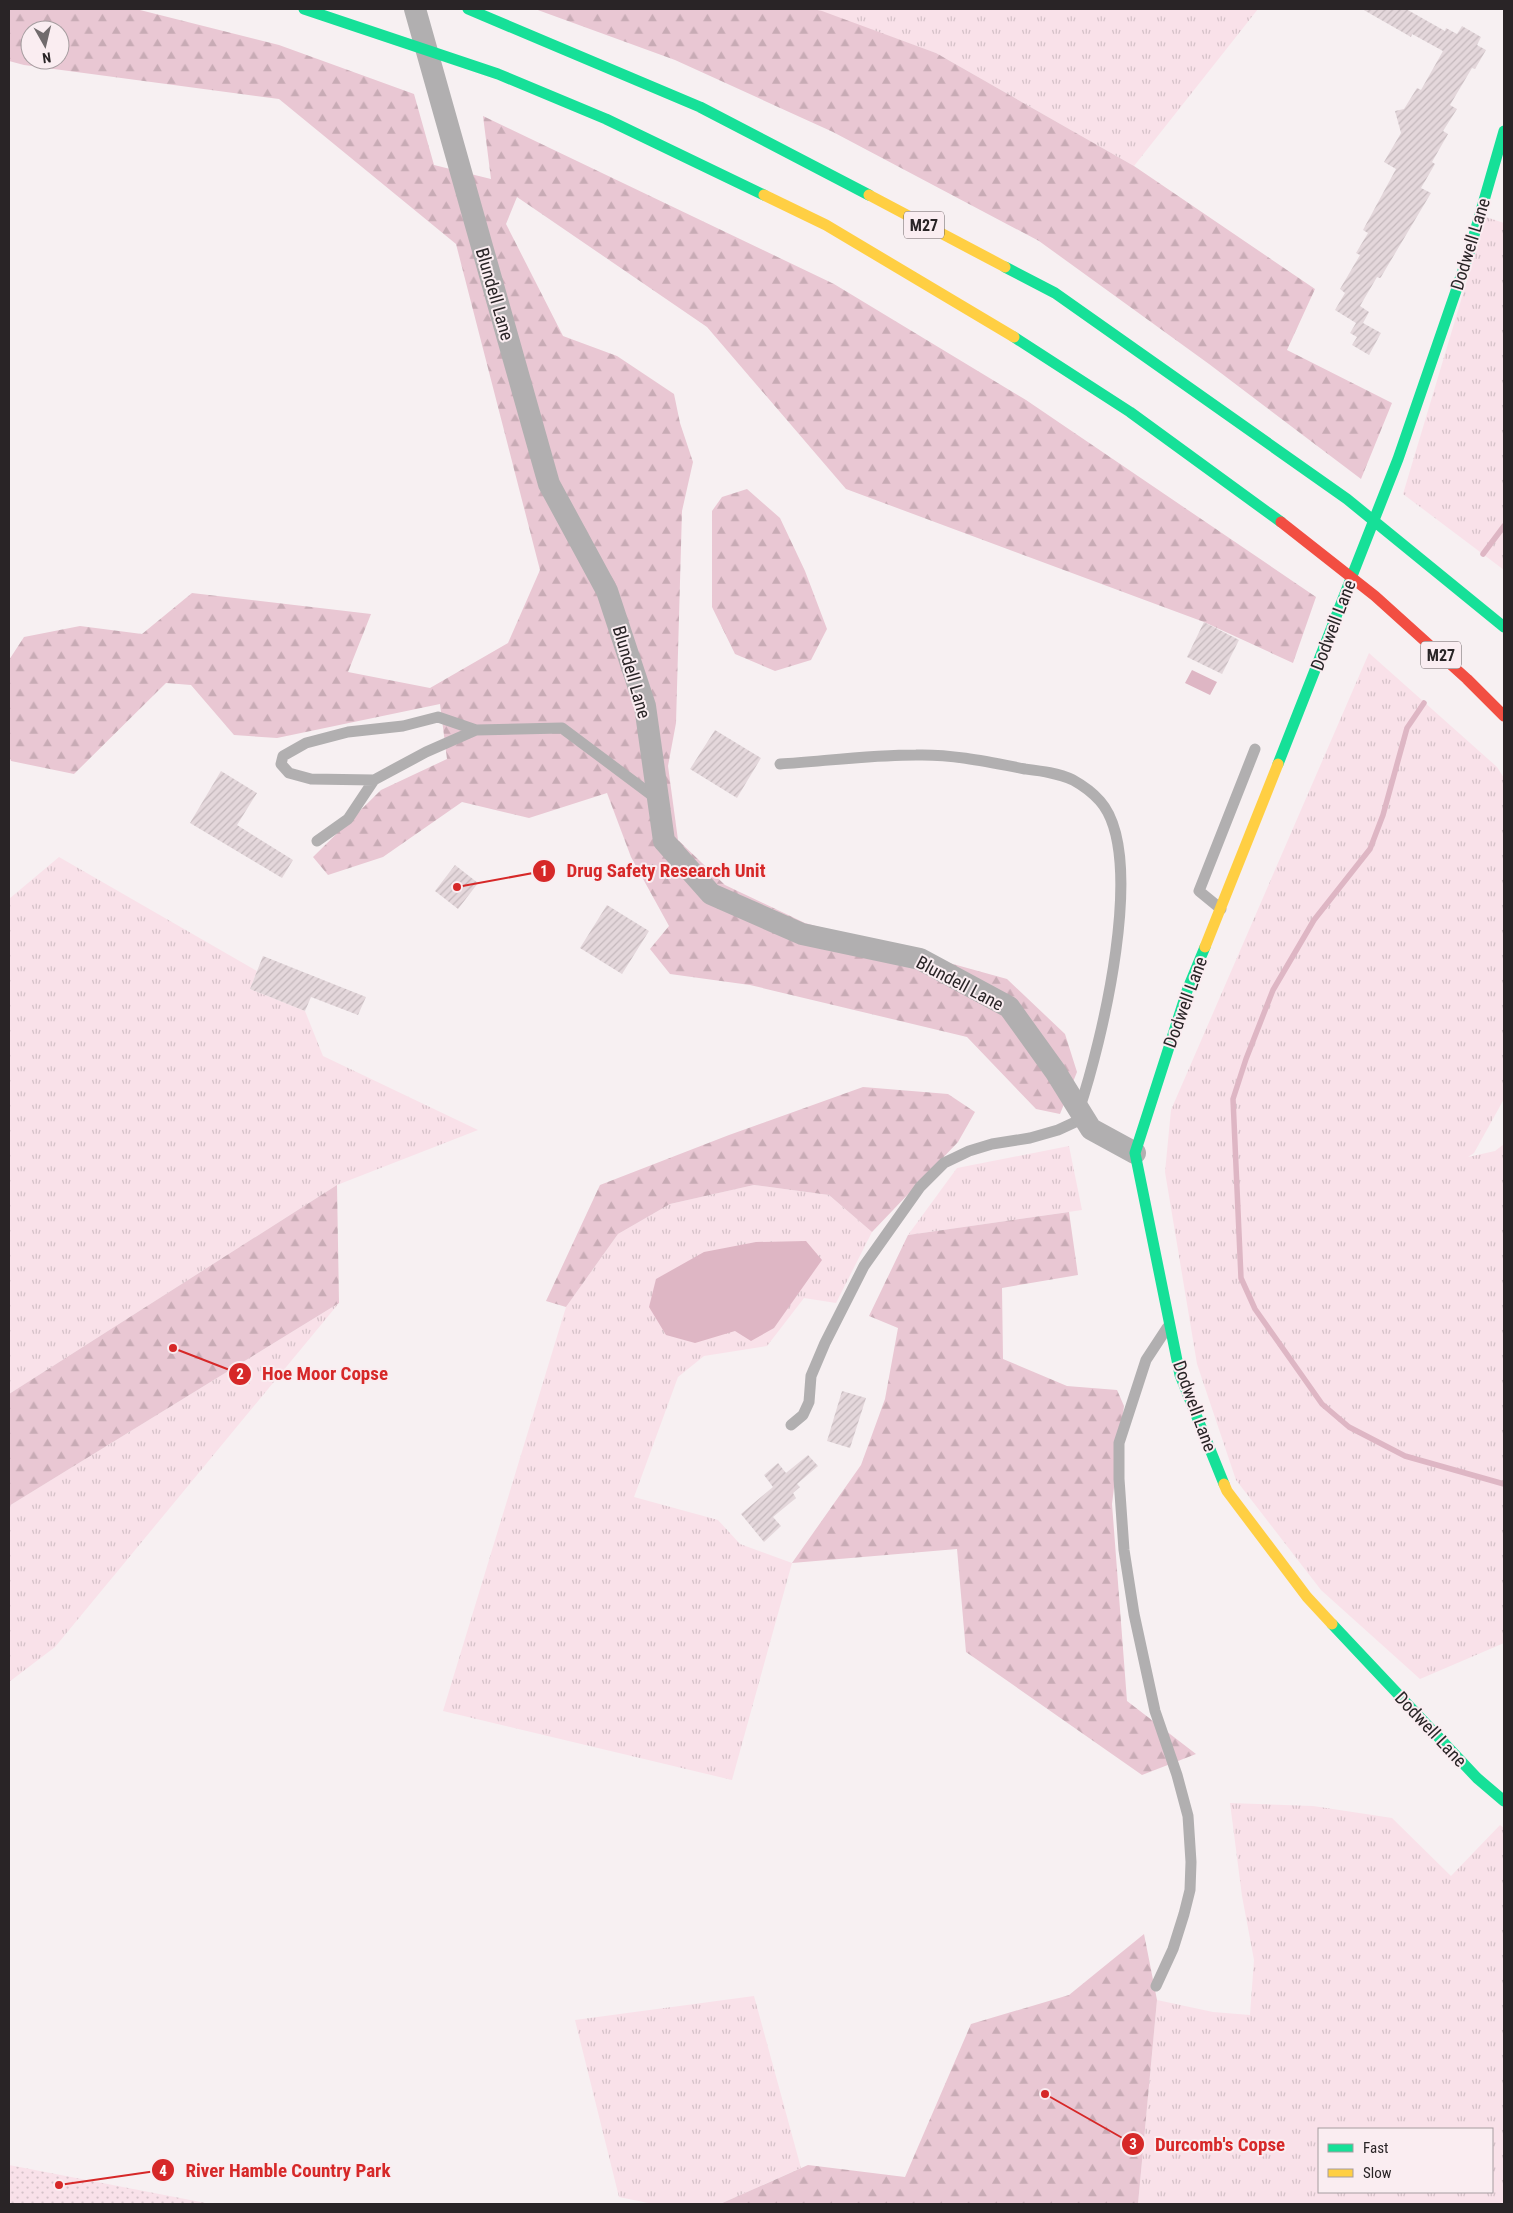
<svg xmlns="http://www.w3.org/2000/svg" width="1513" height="2213" font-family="'Roboto Condensed',sans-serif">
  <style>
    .grass { fill: url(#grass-tufts); fill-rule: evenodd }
    .forest { fill: url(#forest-firs); fill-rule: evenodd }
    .park { fill: url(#park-dots) }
    .water { fill: #deb6c4 }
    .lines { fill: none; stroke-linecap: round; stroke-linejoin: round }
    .stream { stroke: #deb6c4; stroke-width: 5.5 }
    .building { fill: url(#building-hatch) }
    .lane { stroke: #b1afb0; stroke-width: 11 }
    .street { stroke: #b1afb0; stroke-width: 22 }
    .fast { stroke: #16e098; stroke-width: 11 }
    .slow { stroke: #ffcf43; stroke-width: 11 }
    .jam { stroke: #f24e42; stroke-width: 11 }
    .labels { text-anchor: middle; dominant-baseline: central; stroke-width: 4; stroke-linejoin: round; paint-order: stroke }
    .shield { fill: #faedf1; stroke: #686063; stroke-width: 1 }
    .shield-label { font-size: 16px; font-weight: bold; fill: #292426 }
    .street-label { font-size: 18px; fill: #292426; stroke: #faedf1 }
    .leader { fill: none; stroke: #d62828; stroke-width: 2 }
    .callout-dot { fill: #d62828; stroke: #faedf1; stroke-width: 2 }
    .mark-label { font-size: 15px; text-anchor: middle; font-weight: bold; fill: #fff }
    .callout-label { font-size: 19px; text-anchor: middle; font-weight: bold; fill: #d62828; stroke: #faedf1; stroke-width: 4; stroke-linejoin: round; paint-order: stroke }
  </style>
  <defs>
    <pattern id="grass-tufts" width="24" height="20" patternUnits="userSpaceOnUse" patternTransform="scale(1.25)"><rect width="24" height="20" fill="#f9e1e9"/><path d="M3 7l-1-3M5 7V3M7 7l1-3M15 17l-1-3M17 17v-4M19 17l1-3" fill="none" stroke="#d5c1c8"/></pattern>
    <pattern id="forest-firs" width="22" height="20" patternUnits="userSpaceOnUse" patternTransform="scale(1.25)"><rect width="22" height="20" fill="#e9c7d3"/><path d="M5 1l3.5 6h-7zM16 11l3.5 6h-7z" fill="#c8abb5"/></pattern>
    <pattern id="park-dots" width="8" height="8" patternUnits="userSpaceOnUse" patternTransform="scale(1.25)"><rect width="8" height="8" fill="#f9e1e9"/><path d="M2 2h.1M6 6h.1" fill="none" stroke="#d5c1c8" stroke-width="1.8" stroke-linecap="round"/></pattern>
    <pattern id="building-hatch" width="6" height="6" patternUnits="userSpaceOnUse" patternTransform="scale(1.25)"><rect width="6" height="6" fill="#e4d7db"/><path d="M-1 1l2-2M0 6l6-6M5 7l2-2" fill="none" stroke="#c4b8bc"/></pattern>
  </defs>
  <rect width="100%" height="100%" fill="#f7f0f2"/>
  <!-- grass -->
  <path class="grass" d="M813,9H1258L1134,166L936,53Z
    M1486,217L1504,223V570L1403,494Z
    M1369,653L1497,767L1504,778V1099L1474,1153L1468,1157L1495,1151L1504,1144V1643L1420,1679L1321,1590L1236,1480L1197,1364L1165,1172L1171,1110Z
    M59,857L257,971L250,989L305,1011L323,1056L478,1130L337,1185L9,1394V899Z
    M1069,1146L1082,1210L908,1235L957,1168Z
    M754,1185L829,1195L872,1232L836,1303L804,1298L767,1346L704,1356L678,1377L634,1497L718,1520L740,1544L792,1563L732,1780L443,1711L566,1307L618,1234L670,1204Z
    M339,1303L55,1647L9,1682V1506Z
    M1230,1803L1313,1806L1392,1818L1451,1876L1500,1825L1504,1828V2204H1138L1157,2000L1213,2012L1250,2015L1254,1960L1242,1896ZM1319,2129H1492V2192H1319Z
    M754,1996L801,2168L720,2204H653L619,2197L575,2020Z"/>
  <!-- forest -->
  <path class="forest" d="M9,9H136L279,45L414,94L434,165L491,179L483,116L834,284L1026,400L1316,597L1293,663L1204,622L846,489L707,327L517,197L506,224L563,336L617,356L674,394L680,423L693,462L682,511L676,723L668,766L678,840L725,885L805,923L1007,979L1065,1034L1077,1072L1060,1114L1036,1109L967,1037L750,985L670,974L650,949L669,926L631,857L607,793L529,818L462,802L383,857L328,875L313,857L381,790L447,759L440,704L277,738L234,735L191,685L166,683L74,774L11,761L9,755V660L24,637L80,626L142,634L192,593L371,614L348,672L430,688L508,643L540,570L456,244L279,99L24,65L9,61ZM30,30H60V60H30Z
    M535,9H813L822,11L936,53L1134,166L1315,289L1287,350L1392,403L1361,479L1209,364L1039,241L833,132L675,60Z
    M747,489L780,518L805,571L827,629L811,660L775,671L735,654L712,607V511L722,497Z
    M863,1087L948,1094L975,1112L958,1142L872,1232L829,1195L754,1185L670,1204L618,1234L566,1307L546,1301L600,1185L729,1135Z
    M337,1185L339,1303L9,1506V1394Z
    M1069,1212L1078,1275L1002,1288L1003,1359L1067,1386L1117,1390L1124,1406L1112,1504L1127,1701L1196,1754L1142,1775L966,1652L957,1549L792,1563L861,1465L885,1399L898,1328L869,1316L908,1235Z
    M1144,1934L1157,2000L1138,2204H720L808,2165L905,2177L971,2024L1069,1995Z"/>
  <!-- park -->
  <path class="park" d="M9,2165L211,2204H9Z"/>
  <!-- water -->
  <path class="water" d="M1192,670L1217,682L1210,695L1185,683Z
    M806,1241L822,1260L774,1328L751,1341L735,1331L695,1343L666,1335L649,1307L656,1279L704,1252L756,1242Z"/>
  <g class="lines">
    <!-- stream -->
    <path class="stream" d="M1483,554L1504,526
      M1424,703L1407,728L1383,815L1370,849L1314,920L1273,990L1246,1059L1233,1099L1241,1278L1255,1309L1322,1404L1349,1427L1405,1456L1504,1484"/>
  </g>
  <!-- building -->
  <path class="building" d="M1362,9H1406L1445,31L1446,28L1457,34L1462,26L1481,37L1477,45L1486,50L1475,69L1472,68L1450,105L1457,109L1443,131L1448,134L1432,162L1435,164L1421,188L1431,193L1381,277L1380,278L1377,277L1360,306L1369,312L1363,323L1381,333L1369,355L1352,345L1357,337L1350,333L1356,323L1335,310L1345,293L1340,289L1360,255L1356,253L1368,233L1363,230L1396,169L1384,162L1401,133L1395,111L1404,109L1417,88L1421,90L1443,51L1412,34L1411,37Z
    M1204,622L1239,640L1222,674L1187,657Z
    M715,730L761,758L737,798L690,769Z
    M221,771L257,793L237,825L293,860L282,878L190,823Z
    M455,865L478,883L458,909L435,891Z
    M607,905L649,931L622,974L580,948Z
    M263,956L366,997L358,1015L311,997L305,1011L250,989Z
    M842,1391L866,1398L850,1448L827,1441Z
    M808,1455L818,1466L797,1484L800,1487L793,1493L796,1498L773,1517L781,1526L764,1542L741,1514L773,1487L764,1475L778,1463L786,1473Z"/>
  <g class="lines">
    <!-- lane -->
    <path class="lane" d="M476,730L438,717L403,726L348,732L306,743L283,756L281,764L289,773L311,779L374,780L426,752L476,730L562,728L657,799
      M780,764C825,761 871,755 916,755C953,754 989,762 1025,769C1041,771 1058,773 1073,780C1082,785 1093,793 1100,801C1148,855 1101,1045 1079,1110
      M317,841L348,819L374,780
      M1221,909L1199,891L1255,749
      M791,1425L803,1415L809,1402L811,1376L825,1343L864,1266L920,1187L944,1163L969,1151L992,1144L1030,1138L1058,1130L1084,1118
      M1156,1986L1173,1949L1184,1914L1190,1890L1191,1862L1188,1816L1177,1775L1155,1711L1134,1614L1124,1550L1119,1479V1443L1146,1360L1167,1328"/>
    <!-- street -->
    <path class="street" d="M415,9L549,484L607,591L645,706L664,841L711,894L802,934L920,959L1009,1007L1055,1071L1091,1129L1135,1153"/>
    <!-- fast -->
    <path class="fast" d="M304,9L498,74L606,119L764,195
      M468,9L700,107L869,195
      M1005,267L1055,293L1347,499L1504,627
      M1014,337L1130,412L1281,522
      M1278,764L1398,459L1468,256L1504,131
      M1205,947L1188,988L1135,1153L1180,1375L1224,1484
      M1332,1624L1477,1778L1504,1801"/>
    <!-- slow -->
    <path class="slow" d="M764,195L826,225L1014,337
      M869,195L1005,267
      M1205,947L1278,764
      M1224,1484L1227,1491L1307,1597L1332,1624"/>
    <!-- jam -->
    <path class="jam" d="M1281,522L1375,596L1467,679L1504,716"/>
  </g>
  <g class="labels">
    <!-- shield labels -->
    <g class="shield">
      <rect x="904" y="211.5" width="40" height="27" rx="4"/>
      <rect x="1421" y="641.5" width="40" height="27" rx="4"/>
    </g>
    <g class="shield-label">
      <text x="924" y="225">M27</text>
      <text x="1441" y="655">M27</text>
    </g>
    <!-- street labels -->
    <g class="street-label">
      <text transform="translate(1470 244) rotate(-73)">Dodwell Lane</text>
      <text transform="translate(495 294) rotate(74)">Blundell Lane</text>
      <text transform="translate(1333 625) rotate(-69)">Dodwell Lane</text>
      <text transform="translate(632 672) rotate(74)">Blundell Lane</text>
      <text transform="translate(960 983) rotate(28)">Blundell Lane</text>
      <text transform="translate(1185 1002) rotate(-70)">Dodwell Lane</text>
      <text transform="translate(1195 1406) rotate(70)">Dodwell Lane</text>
      <text transform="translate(1431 1729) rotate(47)">Dodwell Lane</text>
    </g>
  </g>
  <!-- callouts -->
  <path class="leader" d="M457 887L544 871M173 1348L240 1374M1045 2094L1133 2144M59 2185L163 2170"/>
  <g class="callout-dot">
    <circle cx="457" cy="887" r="5"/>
    <circle cx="173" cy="1348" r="5"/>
    <circle cx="1045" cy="2094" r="5"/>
    <circle cx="59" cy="2185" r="5"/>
    <circle cx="544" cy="871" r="12"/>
    <circle cx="240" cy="1374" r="12"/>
    <circle cx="1133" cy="2144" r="12"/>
    <circle cx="163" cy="2170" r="12"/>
  </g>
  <g class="mark-label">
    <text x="544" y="876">1</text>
    <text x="240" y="1379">2</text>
    <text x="1133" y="2149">3</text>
    <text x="163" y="2176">4</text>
  </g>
  <g class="callout-label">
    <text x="666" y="877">Drug Safety Research Unit</text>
    <text x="325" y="1380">Hoe Moor Copse</text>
    <text x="1220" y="2151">Durcomb's Copse</text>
    <text x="288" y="2177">River Hamble Country Park</text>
  </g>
  <!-- border -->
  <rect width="1513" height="2213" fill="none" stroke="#292426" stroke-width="20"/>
  <!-- legend -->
  <rect x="1318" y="2128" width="175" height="65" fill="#faedf1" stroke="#a69da0"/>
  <rect x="1328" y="2144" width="25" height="8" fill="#16e098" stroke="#a69da0"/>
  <text x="1363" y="2153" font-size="15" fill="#292426">Fast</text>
  <rect x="1328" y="2169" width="25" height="8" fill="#ffcf43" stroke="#a69da0"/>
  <text x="1363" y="2178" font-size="15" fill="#292426">Slow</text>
  <!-- north arrow -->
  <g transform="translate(45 45) rotate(172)"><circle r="24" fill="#faedf1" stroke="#a69da0"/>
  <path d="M0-4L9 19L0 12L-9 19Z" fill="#716b6d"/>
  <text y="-8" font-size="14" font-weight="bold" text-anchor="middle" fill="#292426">N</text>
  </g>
</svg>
